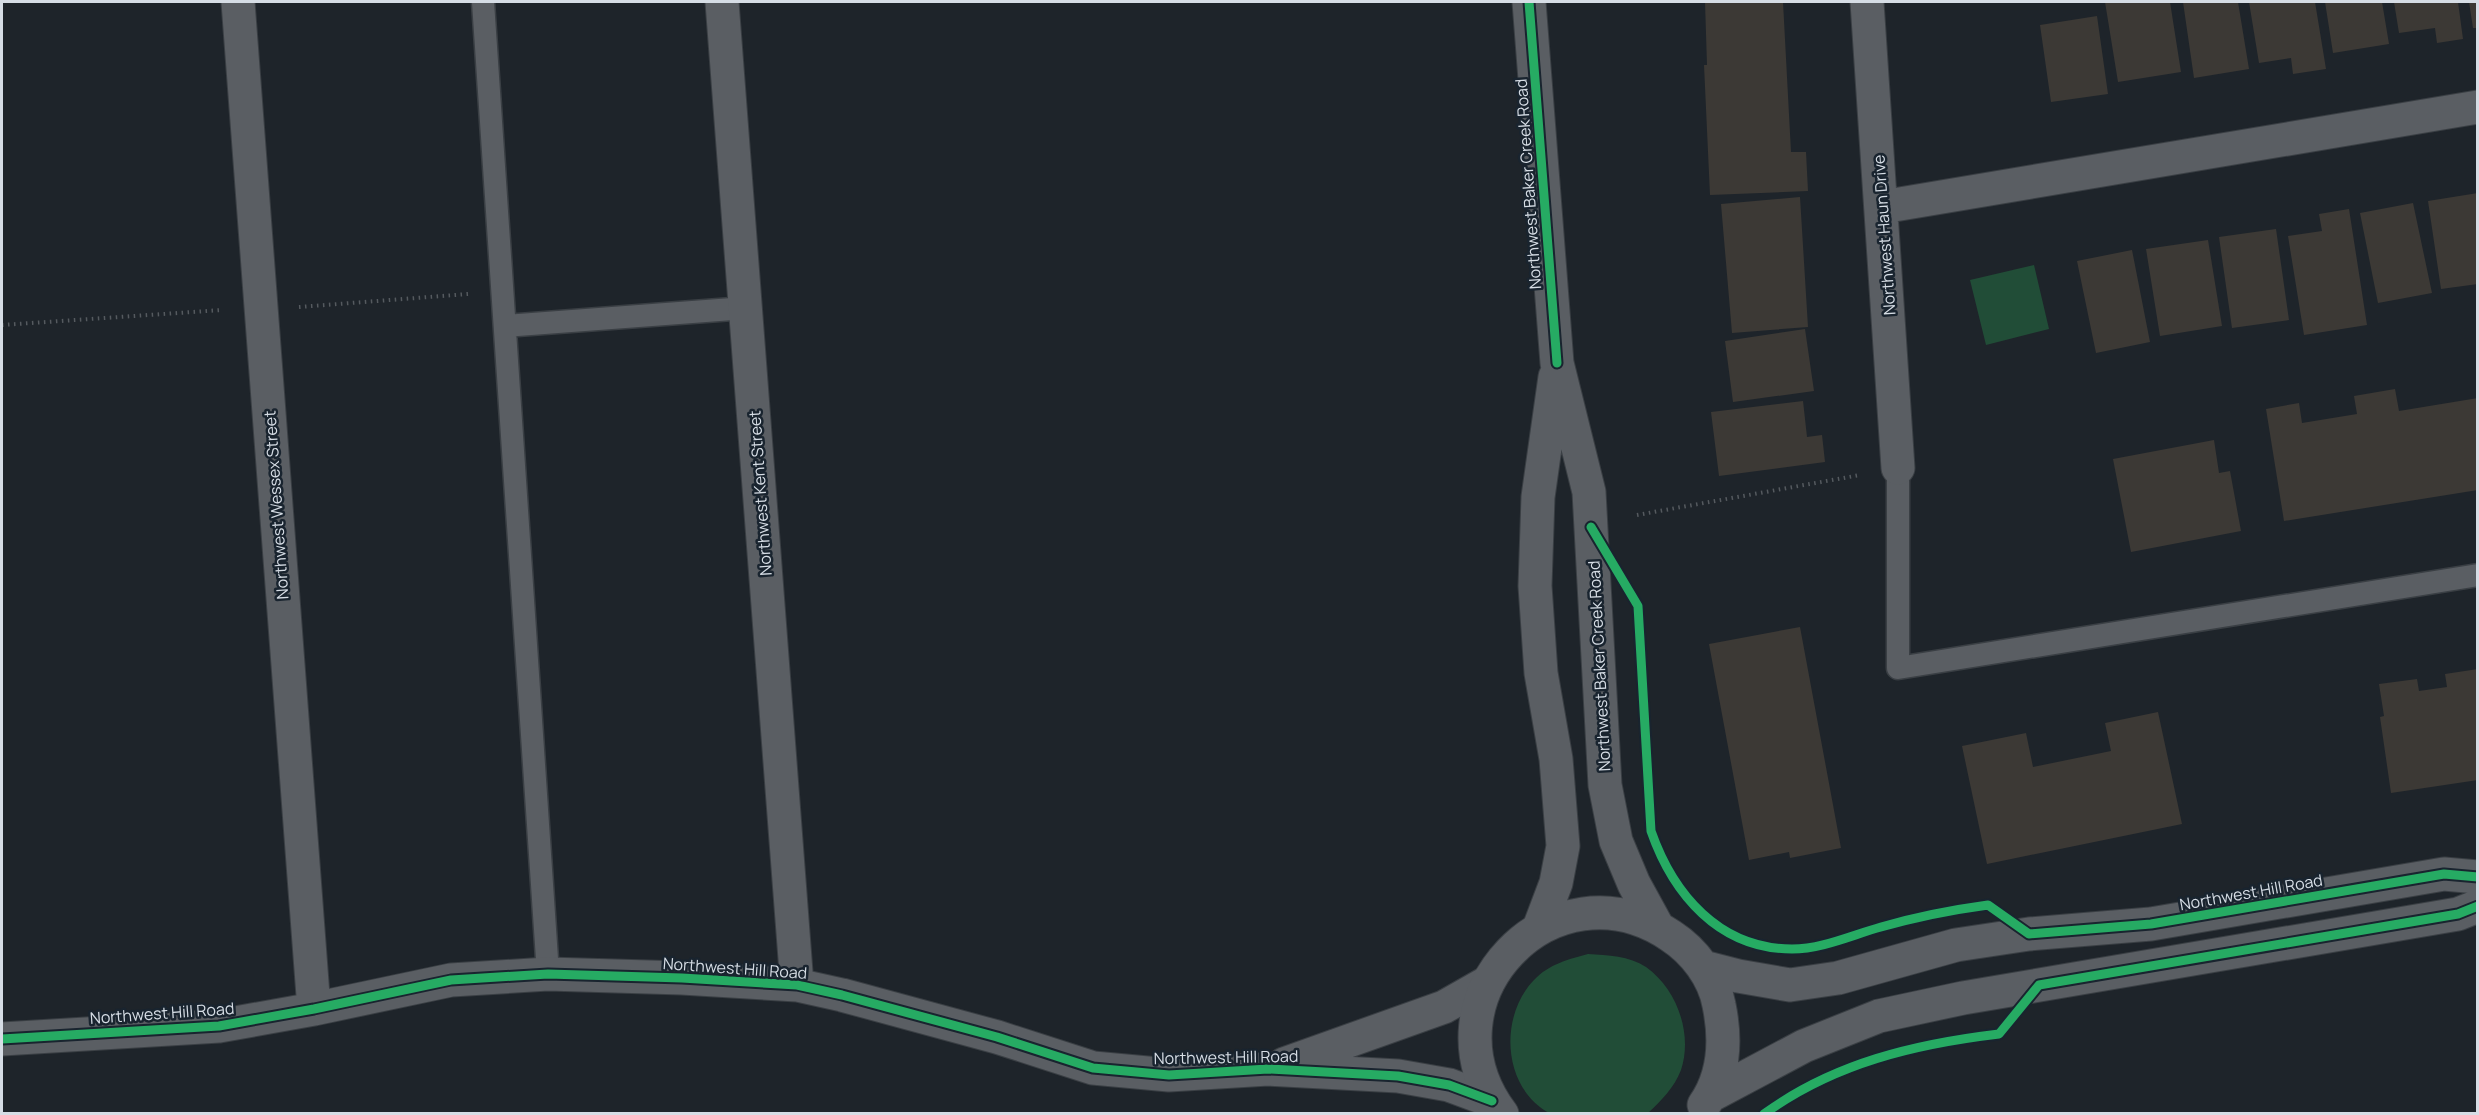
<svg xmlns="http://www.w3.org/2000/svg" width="2479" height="1115" font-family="Manrope,sans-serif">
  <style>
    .green { fill: #214d37 }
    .building { fill: #3c3935 }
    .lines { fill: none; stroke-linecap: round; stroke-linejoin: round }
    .service-casing { stroke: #3a3f44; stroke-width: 25 }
    .minor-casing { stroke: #3a3f44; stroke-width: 35 }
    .secondary-casing { stroke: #3a3f44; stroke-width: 35 }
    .path { stroke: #555a5f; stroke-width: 4; stroke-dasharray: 1.5 4.5; stroke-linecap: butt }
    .service { stroke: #5a5e63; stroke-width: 22 }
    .minor { stroke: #5a5e63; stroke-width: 33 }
    .secondary { stroke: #5a5e63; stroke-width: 33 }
    .cycleway-casing { stroke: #19242f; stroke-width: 13 }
    .cycleway { stroke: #26ab63; stroke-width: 9 }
    .labels { text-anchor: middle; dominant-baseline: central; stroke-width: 5; stroke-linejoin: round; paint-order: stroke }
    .street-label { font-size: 16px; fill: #d6dde5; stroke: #19242f }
  </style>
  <rect width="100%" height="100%" fill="#1e242a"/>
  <!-- green -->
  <path class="green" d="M2034,265L2049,329L1986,345L1970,280Z
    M1588,954C1608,955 1629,956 1646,967C1677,989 1693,1034 1681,1070C1674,1088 1661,1101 1648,1113H1549C1502,1087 1499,1016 1534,980C1549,964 1569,959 1588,954Z"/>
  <!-- building -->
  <path class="building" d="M1705,2H1783L1791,152H1806L1808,191L1710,195L1704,65H1707Z
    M2105,2H2170L2181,72L2118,82Z
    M2183,2H2238L2249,69L2194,78Z
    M2249,2H2315L2326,69L2293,74L2291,58L2259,63Z
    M2325,2H2382L2389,44L2333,53Z
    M2394,2H2458L2463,39L2437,43L2435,28L2399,33Z
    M2469,2H2478V28H2473Z
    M2097,16L2108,94L2051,102L2040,25Z
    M2478,193V284L2441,289L2428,201Z
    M1800,197L1808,327L1732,333L1721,204Z
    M2413,203L2432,293L2378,303L2360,213Z
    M2349,209L2367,325L2304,335L2288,236L2322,231L2319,214Z
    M2276,229L2289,320L2232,328L2219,237Z
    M2208,240L2222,326L2160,336L2146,249Z
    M2132,250L2150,342L2096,353L2077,261Z
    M1805,329L1814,391L1733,402L1725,341Z
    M2395,389L2399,411L2478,398V490L2284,521L2266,409L2299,403L2302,423L2357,414L2354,396Z
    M1803,401L1807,437L1822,435L1825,462L1719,476L1711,412Z
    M2214,440L2219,473L2230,471L2241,531L2131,552L2113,459Z
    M1800,627L1841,848L1790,858L1789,852L1749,860L1709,644Z
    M2478,669V780L2391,793L2380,717L2384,716L2379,684L2417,679L2419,691L2447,687L2445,674Z
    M2158,712L2182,824L1987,864L1962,746L2026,733L2033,767L2111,751L2105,723Z"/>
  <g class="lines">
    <!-- service casing -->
    <g class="service-casing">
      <path id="service" d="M483,2L548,974
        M505,326L746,308
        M1898,468V668L2478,575"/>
    </g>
    <!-- minor casing -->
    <g class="minor-casing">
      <path id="minor" d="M238,2L314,1009
        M722,2L797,985
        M1867,2L1898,468
        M1882,207L2478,107
        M2,1039L219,1026L314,1009L451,980L548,974L682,978L797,985L842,995L997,1037L1093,1068L1169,1075L1268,1069L1398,1076L1449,1085L1492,1101
        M1284,1064L1444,1007L1488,982"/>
    </g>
    <!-- secondary casing -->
    <g class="secondary-casing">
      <path id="secondary" d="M1529,2L1557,363L1589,492L1605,785L1616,841L1634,884L1657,926
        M1539,928L1556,883L1563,846L1556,759L1541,673L1535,586L1538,497L1555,377
        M1703,967L1738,976L1790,985L1838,978L1956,945L2029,934L2151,924L2444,874L2478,877
        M1710,1096L1804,1046L1879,1016L1963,998L2458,914L2478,906
        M1502,1114C1416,1000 1553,856 1671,936C1694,951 1714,977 1719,1005C1726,1039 1725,1075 1704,1105"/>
    </g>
    <!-- path -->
    <path class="path" d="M299,307L468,294
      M2,325L222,310
      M1637,515L1860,475"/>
    <!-- service -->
    <use href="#service" class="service"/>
    <!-- minor -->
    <use href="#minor" class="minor"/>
    <!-- secondary -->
    <use href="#secondary" class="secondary"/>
    <!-- cycleway casing -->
    <g class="cycleway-casing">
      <path id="cycleway" d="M1529,2L1557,363
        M1591,527L1638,606L1651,831C1673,894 1719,949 1792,949C1822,949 1852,935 1881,927C1916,917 1951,910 1988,905L2029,934L2151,924L2444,874L2478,877
        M2,1039L219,1026L314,1009L451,980L548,974L682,978L797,985L842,995L997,1037L1093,1068L1169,1075L1268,1069L1398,1076L1449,1085L1492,1101
        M1764,1114C1834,1063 1915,1044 1999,1034L2039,985L2458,914L2478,906"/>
    </g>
    <!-- cycleway -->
    <use href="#cycleway" class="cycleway"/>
  </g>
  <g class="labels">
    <!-- street labels -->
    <g class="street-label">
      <text transform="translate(1528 184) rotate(-94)">Northwest Baker Creek Road</text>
      <text transform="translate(1884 235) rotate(-94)">Northwest Haun Drive</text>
      <text transform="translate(760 493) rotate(-94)">Northwest Kent Street</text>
      <text transform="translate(276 505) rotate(-94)">Northwest Wessex Street</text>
      <text transform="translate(1599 666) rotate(-93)">Northwest Baker Creek Road</text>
      <text transform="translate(2251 892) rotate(-10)">Northwest Hill Road</text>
      <text transform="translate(735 968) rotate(4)">Northwest Hill Road</text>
      <text transform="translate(162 1013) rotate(-4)">Northwest Hill Road</text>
      <text transform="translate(1226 1057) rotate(-1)">Northwest Hill Road</text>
    </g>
  </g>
  <!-- border -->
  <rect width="2479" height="1115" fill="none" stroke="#d6dde5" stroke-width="6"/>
</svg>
